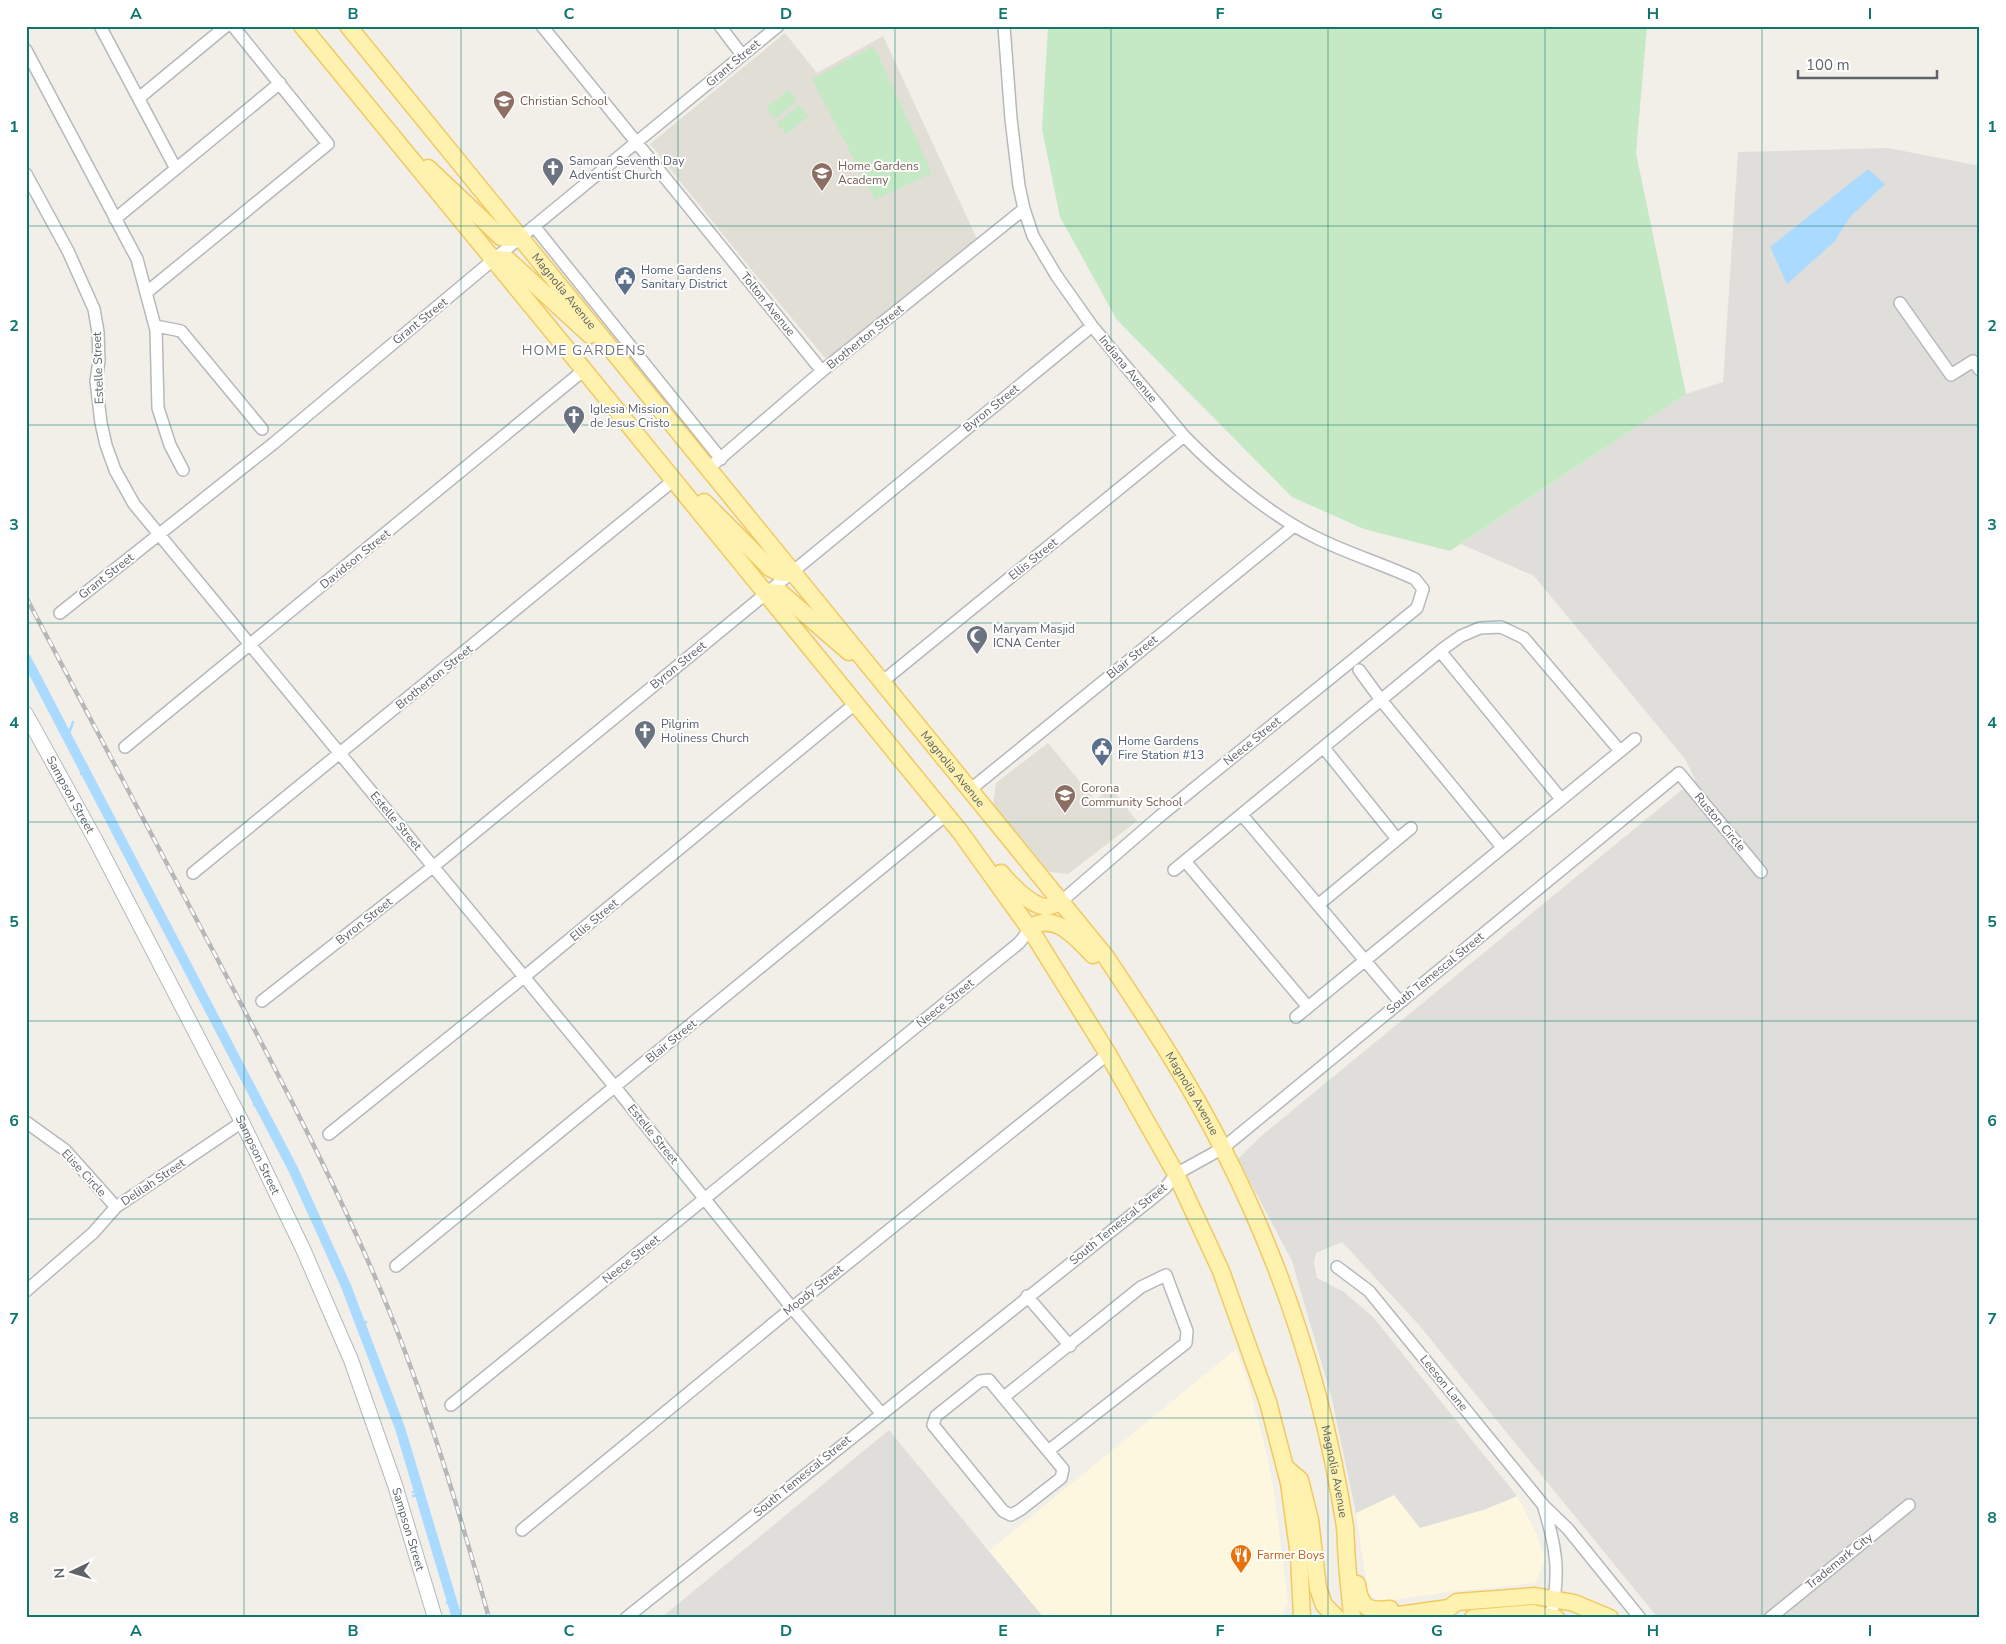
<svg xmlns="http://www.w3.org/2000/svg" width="2006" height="1644" font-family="'Nunito Sans',sans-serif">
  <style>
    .commercial { fill: #fef7e0 }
    .industrial { fill: #e0deda }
    .education { fill: #e1ded6 }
    .green { fill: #c5e8c5 }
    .water { fill: #aadaff }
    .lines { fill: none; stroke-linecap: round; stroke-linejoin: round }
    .stream { stroke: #aadaff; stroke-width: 2.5 }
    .canal { stroke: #aadaff; stroke-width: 10 }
    .minor-casing { stroke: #b5b8bc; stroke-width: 14 }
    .tertiary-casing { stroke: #b5b8bc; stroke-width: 16 }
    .primary-casing { stroke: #f2c960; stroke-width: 19 }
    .minor { stroke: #fff; stroke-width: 11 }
    .tertiary { stroke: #fff; stroke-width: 14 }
    .primary { stroke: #fff2af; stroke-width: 16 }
    .rail-casing { stroke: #b6b7b8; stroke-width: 4.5 }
    .rail { stroke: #fff; stroke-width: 2.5; stroke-dasharray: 8; stroke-linecap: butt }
    .grid { fill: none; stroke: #0f766e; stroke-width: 1; stroke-opacity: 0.55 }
    .labels { text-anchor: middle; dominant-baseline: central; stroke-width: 4; stroke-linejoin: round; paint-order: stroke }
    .street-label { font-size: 12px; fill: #5f6368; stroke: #fff }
    .education-label { font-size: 12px; fill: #785e54; stroke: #fff; text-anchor: start }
    .worship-label { font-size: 12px; fill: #5b616d; stroke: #fff; text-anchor: start }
    .service-label { font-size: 12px; fill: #4e5e75; stroke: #fff; text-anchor: start }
    .food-label { font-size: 12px; fill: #c56008; stroke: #fff; text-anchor: start }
    .neighbourhood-label { font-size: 14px; letter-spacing: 1px; fill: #70757a; stroke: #fff }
    .neatline { fill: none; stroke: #0f766e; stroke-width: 2 }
    .grid-label { font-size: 16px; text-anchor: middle; font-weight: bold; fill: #0f766e }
  </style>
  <rect width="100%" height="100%" fill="#f1efe8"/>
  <!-- commercial -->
  <path class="commercial" d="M1236,1349L1247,1379L1267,1455L1274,1493L1288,1601L1282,1615L1203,1618H1044L989,1551Z
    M1394,1495L1483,1511L1517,1496L1536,1533L1545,1558L1536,1583L1455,1591L1380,1602L1368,1593L1356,1513Z"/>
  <!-- industrial -->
  <path class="industrial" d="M1888,148L1980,166V1618H1658L1419,1325L1342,1242L1316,1253L1314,1263L1317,1278L1344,1292L1373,1317L1517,1496L1483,1510L1420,1528L1394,1495L1356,1513L1332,1399L1292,1261L1238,1159L1260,1137L1695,779L1685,759L1534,576L1461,544L1686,394L1723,382L1738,152Z
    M889,1430L1044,1618H661Z"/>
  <!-- education -->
  <path class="education" d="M785,33L817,73L883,36L978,241L826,359L755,274L650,144Z
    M1048,743L1095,800L1111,788L1137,821L1068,874L1049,872L993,806L996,783Z"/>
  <!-- green -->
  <path class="green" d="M1048,26H1647L1636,153L1686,394L1450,551L1364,529L1292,497L1117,320L1060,217L1042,129Z
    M874,46L932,173L875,200L812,79Z
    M788,90L797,101L775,119L766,108Z
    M799,105L809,116L786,134L777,123Z"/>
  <!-- water -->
  <path class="water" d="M1868,169L1885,184L1850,217L1835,241L1787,284L1770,247Z"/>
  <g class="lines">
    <!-- stream -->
    <path class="stream" d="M26,658H27
      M68,736L73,722
      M81,774L86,771
      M254,1105L258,1102
      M361,1327L366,1322
      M413,1492L419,1490
      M413,1496L420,1494
      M447,1603L452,1602"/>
    <!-- canal -->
    <path class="canal" d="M26,658L293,1169L346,1286L400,1428L457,1618"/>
    <!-- minor casing -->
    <g class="minor-casing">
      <path id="minor" d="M100,26L176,169
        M542,26L822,371
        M720,26L742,55
        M1004,26L1011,119L1019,186L1024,209L1033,236L1056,275L1092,326L1184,436C1219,472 1271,516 1317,538C1349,554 1383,564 1415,579L1423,589L1417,608L1160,816L1056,906
        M26,50L137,259L156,330L158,408L170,445L183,470
        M139,98L226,26
        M26,174L68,251L94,309L98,332L99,361L96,381L101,423L106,445L115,470L134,504L615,1087L792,1308L881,1413
        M115,219L280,83
        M534,226L721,459
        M147,292L328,144L233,26
        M1900,303L1951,375L1973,361L1980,370
        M156,326L181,331L262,429
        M709,468L822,371L1024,209
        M60,613L274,443L493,260L778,26
        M1440,651L1561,799
        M1359,670L1381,700L1502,847
        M883,681L1184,436
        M125,747L584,370
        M1324,748L1397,839
        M971,789L1294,526
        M1242,815L1400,1002
        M1185,861L1308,1007
        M1174,870L1444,648L1461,636L1480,628L1501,627L1524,638L1620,751
        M193,873L674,480
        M1318,905L1411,828
        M262,1001L434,866L1092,326
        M1296,1017L1635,739
        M26,1122L65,1150L116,1207
        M329,1134L524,977L856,703
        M396,1266L946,815
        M1337,1267L1369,1291L1544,1506L1568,1529L1640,1618
        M26,1291L93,1233L116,1207L242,1122
        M1027,1296L1070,1346
        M989,1380L1063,1469L1061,1478L1020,1510L1011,1515L1003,1511L933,1425L936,1416L980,1381Z
        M1004,1397L1141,1287L1166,1275L1187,1331L1186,1343L1048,1451
        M451,1405L1019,943L1034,924
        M1544,1508C1557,1550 1560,1573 1551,1617
        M522,1530L792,1308L1108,1054
        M626,1618L1159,1193L1166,1187L1176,1174L1223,1148L1679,773L1761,872
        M1770,1618L1909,1505"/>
    </g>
    <!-- tertiary casing -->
    <g class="tertiary-casing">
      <g id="tertiary">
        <path id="s1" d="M26,714L95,839L242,1122L303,1249L351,1360L395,1485L435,1618"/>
      </g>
    </g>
    <!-- primary casing -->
    <g class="primary-casing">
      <g id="primary">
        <path d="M302,26L584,370L961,833L1032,932L1108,1054L1176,1174L1221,1271L1268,1402L1289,1483L1299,1556L1302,1618"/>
        <path id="s2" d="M348,26L1106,957C1148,1020 1190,1083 1224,1151C1284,1269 1325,1396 1345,1527C1346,1539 1346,1550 1347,1561C1348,1580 1351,1599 1352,1618"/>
        <path d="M428,168L501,237L509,238L521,237"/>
        <path d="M493,260L499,259L508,260L590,335"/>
        <path d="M704,502L770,568C779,573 783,575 793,571"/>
        <path d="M766,592L781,593L849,652"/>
        <path d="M1001,873C1010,884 1030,905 1045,907C1050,907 1055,904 1060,902"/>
        <path d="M1029,928C1055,911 1075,937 1093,955"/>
        <path d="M1285,1467L1300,1480L1310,1520L1318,1588L1324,1605L1337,1618"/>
        <path d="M1357,1584C1360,1607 1367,1612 1390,1609"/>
        <path d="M1377,1618L1449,1608L1457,1602L1535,1596L1574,1603L1610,1618"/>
        <path d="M1473,1618L1533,1613L1556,1618"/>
      </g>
    </g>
    <!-- minor -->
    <use href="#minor" class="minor"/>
    <!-- tertiary -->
    <use href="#tertiary" class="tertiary"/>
    <!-- primary -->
    <use href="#primary" class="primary"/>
    <!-- rail casing -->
    <g class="rail-casing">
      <path id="rail" d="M26,597C88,713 149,830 211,947C267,1053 324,1160 372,1270C421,1382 456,1500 489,1618"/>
    </g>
    <!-- rail -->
    <use href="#rail" class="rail"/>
  </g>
  <!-- grid -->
  <path class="grid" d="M244,26V1618M461,26V1618M678,26V1618M895,26V1618M1111,26V1618M1328,26V1618M1545,26V1618M1762,26V1618M26,226H1980M26,425H1980M26,623H1980M26,822H1980M26,1021H1980M26,1219H1980M26,1418H1980"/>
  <!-- icons -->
  <defs>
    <g id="school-pin" transform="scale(1.125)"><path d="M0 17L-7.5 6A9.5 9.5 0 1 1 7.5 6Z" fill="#8d6e63" stroke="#fff"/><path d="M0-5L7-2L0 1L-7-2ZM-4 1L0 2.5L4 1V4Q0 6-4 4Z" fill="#fff"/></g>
    <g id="church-pin" transform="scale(1.125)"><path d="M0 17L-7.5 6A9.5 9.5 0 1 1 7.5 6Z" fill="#6b7280" stroke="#fff"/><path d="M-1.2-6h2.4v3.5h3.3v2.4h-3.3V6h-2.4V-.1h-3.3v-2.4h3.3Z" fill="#fff"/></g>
    <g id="civic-pin" transform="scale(1.125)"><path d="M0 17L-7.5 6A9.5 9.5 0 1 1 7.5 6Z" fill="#5c6f8a" stroke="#fff"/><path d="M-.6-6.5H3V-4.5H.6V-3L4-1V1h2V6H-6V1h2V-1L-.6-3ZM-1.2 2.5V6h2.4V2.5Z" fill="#fff"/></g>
    <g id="mosque-pin" transform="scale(1.125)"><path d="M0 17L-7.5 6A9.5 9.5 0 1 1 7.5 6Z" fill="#6b7280" stroke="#fff"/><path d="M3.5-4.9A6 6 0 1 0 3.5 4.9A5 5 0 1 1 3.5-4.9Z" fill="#fff"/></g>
    <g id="restaurant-pin" transform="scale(1.125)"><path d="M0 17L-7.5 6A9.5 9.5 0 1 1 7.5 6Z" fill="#e8710a" stroke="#fff"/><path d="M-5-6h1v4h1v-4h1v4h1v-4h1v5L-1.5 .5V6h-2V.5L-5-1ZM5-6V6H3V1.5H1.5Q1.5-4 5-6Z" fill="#fff"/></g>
  </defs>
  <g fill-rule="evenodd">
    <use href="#school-pin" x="504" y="101"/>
    <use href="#church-pin" x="553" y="168"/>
    <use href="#school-pin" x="822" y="173"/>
    <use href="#civic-pin" x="625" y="277"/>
    <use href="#church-pin" x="574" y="416"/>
    <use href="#mosque-pin" x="977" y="636"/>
    <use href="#church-pin" x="645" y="731"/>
    <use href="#civic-pin" x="1102" y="748"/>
    <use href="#school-pin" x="1065" y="795"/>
    <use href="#restaurant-pin" x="1241" y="1555"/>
  </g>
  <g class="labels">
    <!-- street labels -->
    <g class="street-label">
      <text transform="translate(733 63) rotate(-40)">Grant Street</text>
      <text stroke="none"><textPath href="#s2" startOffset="342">Magnolia Avenue</textPath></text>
      <text transform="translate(768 304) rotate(51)">Tolton Avenue</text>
      <text transform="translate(420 321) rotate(-39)">Grant Street</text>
      <text transform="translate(865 337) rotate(-39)">Brotherton Street</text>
      <text transform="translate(98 368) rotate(-92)">Estelle Street</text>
      <text transform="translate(1128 369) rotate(50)">Indiana Avenue</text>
      <text transform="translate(991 408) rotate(-39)">Byron Street</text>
      <text transform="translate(355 559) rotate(-39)">Davidson Street</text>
      <text transform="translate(1033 559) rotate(-39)">Ellis Street</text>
      <text transform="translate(106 576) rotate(-38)">Grant Street</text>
      <text transform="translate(1132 657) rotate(-39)">Blair Street</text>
      <text transform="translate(678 665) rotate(-39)">Byron Street</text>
      <text transform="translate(434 677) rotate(-39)">Brotherton Street</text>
      <text transform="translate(1252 741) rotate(-39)">Neece Street</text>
      <text stroke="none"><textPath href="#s2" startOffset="958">Magnolia Avenue</textPath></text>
      <text stroke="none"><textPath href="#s1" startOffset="92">Sampson Street</textPath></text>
      <text transform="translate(396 821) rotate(50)">Estelle Street</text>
      <text transform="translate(1720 822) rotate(50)">Ruston Circle</text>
      <text transform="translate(594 920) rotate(-40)">Ellis Street</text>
      <text transform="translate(364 921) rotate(-38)">Byron Street</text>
      <text transform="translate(1435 973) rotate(-39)">South Temescal Street</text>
      <text transform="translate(945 1003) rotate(-39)">Neece Street</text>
      <text transform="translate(671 1041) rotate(-39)">Blair Street</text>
      <text stroke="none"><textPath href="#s2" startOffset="1362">Magnolia Avenue</textPath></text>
      <text transform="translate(653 1134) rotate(51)">Estelle Street</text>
      <text stroke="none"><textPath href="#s1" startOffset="498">Sampson Street</textPath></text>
      <text transform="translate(84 1173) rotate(47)">Elise Circle</text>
      <text transform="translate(153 1182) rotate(-34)">Delilah Street</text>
      <text transform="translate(1118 1224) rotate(-39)">South Temescal Street</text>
      <text transform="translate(631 1259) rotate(-39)">Neece Street</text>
      <text transform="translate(813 1290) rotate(-39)">Moody Street</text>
      <text transform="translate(1444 1383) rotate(51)">Leeson Lane</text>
      <text stroke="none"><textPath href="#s2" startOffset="1768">Magnolia Avenue</textPath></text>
      <text transform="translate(802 1476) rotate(-39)">South Temescal Street</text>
      <text stroke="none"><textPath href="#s1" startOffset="902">Sampson Street</textPath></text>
      <text transform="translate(1839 1561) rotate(-39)">Trademark City</text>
    </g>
    <!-- education labels -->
    <g class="education-label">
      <text x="520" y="101">Christian School</text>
      <text x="838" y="166">Home Gardens<tspan x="838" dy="14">Academy</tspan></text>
      <text x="1081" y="788">Corona<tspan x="1081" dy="14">Community School</tspan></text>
    </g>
    <!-- worship labels -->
    <g class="worship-label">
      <text x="569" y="161">Samoan Seventh Day<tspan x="569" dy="14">Adventist Church</tspan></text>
      <text x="590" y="409">Iglesia Mission<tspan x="590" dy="14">de Jesus Cristo</tspan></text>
      <text x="993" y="629">Maryam Masjid<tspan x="993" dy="14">ICNA Center</tspan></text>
      <text x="661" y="724">Pilgrim<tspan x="661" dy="14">Holiness Church</tspan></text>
    </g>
    <!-- service labels -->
    <g class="service-label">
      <text x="641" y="270">Home Gardens<tspan x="641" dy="14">Sanitary District</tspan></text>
      <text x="1118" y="741">Home Gardens<tspan x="1118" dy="14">Fire Station #13</tspan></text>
    </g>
    <!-- food labels -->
    <g class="food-label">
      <text x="1257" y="1555">Farmer Boys</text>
    </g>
    <!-- neighbourhood labels -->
    <g class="neighbourhood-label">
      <text x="584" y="350">HOME GARDENS</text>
    </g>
  </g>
  <!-- border -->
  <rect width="2006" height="1644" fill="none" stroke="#ffffff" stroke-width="55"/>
  <!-- north arrow -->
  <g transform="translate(72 1572) rotate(265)" stroke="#ffffff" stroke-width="4" paint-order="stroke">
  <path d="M0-4L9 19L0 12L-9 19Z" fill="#5f6368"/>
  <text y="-8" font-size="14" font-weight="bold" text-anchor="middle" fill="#5f6368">N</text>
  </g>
  <!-- scale -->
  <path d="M1798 70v8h139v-8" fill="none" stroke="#5f6368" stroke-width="2.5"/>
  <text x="1806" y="70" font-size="15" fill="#5f6368" stroke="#ffffff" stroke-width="4" paint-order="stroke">100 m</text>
  <rect x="28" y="28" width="1950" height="1588" class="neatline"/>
  <g class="grid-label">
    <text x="136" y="19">A</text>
    <text x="353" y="19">B</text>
    <text x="569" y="19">C</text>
    <text x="786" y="19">D</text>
    <text x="1003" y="19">E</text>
    <text x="1220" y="19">F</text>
    <text x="1437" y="19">G</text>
    <text x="1653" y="19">H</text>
    <text x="1870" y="19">I</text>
    <text x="14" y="132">1</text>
    <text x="1992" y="132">1</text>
    <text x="14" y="331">2</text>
    <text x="1992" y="331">2</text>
    <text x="14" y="530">3</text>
    <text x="1992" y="530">3</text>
    <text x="14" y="728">4</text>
    <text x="1992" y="728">4</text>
    <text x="14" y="927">5</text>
    <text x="1992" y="927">5</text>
    <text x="14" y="1126">6</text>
    <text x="1992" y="1126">6</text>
    <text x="14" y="1324">7</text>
    <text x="1992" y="1324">7</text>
    <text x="14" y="1523">8</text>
    <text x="1992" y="1523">8</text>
    <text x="136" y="1636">A</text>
    <text x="353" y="1636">B</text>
    <text x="569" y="1636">C</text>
    <text x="786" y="1636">D</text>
    <text x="1003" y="1636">E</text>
    <text x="1220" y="1636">F</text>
    <text x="1437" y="1636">G</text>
    <text x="1653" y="1636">H</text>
    <text x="1870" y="1636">I</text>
  </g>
</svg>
